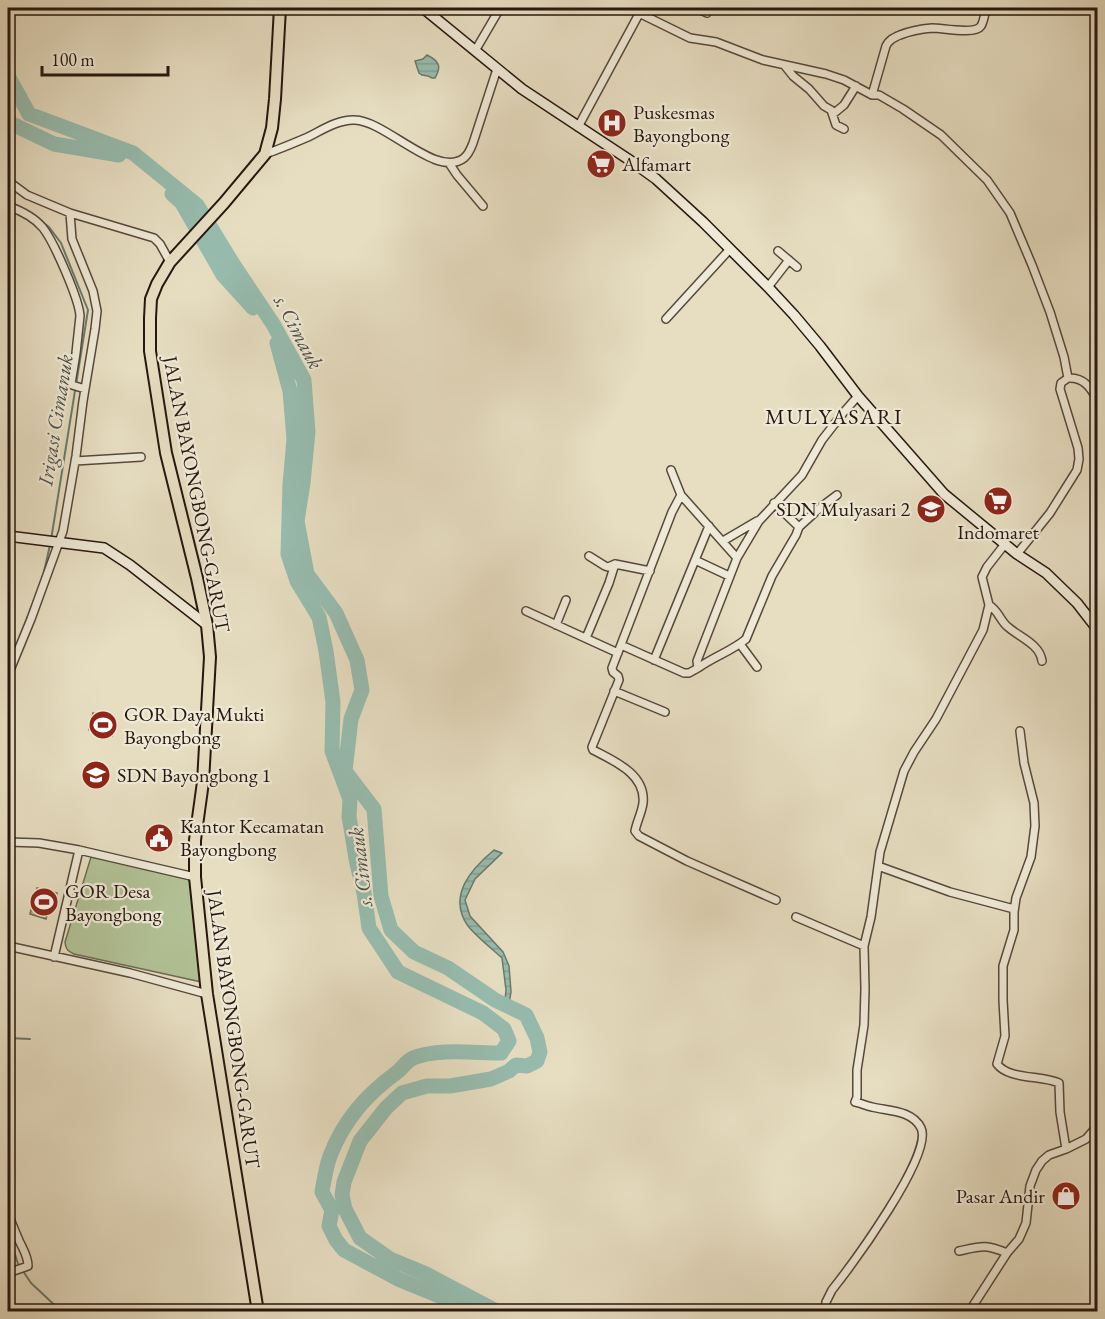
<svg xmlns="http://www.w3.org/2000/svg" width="1105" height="1319" font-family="'EB Garamond',serif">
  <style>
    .green { fill: #b2c296; stroke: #6c6c52; stroke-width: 1.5 }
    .water { fill: url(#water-rules); stroke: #6a7a6f; stroke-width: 1.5 }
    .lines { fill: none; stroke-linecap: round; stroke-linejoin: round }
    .stream { stroke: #6a7a6f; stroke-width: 2 }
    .river { stroke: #97bcaf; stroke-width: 15 }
    .street-casing { stroke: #57483c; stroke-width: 10 }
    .secondary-casing { stroke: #27160f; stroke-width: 12 }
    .primary-casing { stroke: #27160f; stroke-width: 14 }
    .street { stroke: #efead7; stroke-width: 7 }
    .secondary { stroke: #efead7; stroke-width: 9 }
    .primary { stroke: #e7dec2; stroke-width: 10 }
    .labels { text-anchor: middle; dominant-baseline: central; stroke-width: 4.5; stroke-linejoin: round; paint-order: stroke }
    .poi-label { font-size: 20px; fill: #27160f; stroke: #efead7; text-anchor: start }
    .street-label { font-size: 20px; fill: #27160f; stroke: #efead7 }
    .water-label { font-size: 21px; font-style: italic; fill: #4e5047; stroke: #efead7 }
    .quarter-label { font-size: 22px; letter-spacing: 1.5px; fill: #27160f; stroke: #efead7 }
  </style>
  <defs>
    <pattern id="water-rules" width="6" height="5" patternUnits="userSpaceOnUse" patternTransform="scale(1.5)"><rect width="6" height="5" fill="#97bcaf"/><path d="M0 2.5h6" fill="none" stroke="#82a195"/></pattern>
  </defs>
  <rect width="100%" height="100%" fill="#e7dec2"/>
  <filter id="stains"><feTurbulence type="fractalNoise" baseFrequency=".00333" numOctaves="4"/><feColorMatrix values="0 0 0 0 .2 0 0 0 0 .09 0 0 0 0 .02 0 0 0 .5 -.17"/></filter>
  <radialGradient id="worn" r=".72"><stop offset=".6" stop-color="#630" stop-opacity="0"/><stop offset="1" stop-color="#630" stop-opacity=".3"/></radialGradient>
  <!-- green -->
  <path class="green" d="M93,713L116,720L112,736L89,730Z
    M91,857L196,876L206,983L74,954C68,951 66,950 65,942Z
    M37,888L57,893L52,912L48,911L46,919L30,914Z"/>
  <!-- water -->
  <path class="water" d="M427,55C439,61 442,66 435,78H432L428,76L422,75L419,73L415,61L423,59Z
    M494,850L502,853L475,879L465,900L470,916L503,952L509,966L511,992L509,1004L495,1000H505L506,990L502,958C492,949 476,936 468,926C447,896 471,869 494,850Z"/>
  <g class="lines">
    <!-- stream -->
    <path class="stream" d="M8,199L20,208
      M40,220L49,227L61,243L88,310L51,540
      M17,645L43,576L50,545
      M8,1038L30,1039
      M8,1232L19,1267
      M23,1271L31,1283L62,1312"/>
    <!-- river -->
    <path class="river" d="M8,76L29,114L133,153L197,205L233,264L273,324L304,380L308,432L303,483L297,521L307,574L336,613L357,660L362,690L351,719L345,771L374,809L381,896L391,930L414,952L448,968L495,1000L526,1015L537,1038L540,1052L537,1061L527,1066L516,1065L509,1071L491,1079L450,1086H427L402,1093L386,1108L360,1141L344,1182L342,1195L345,1209L360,1238L390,1259L426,1274L498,1312
      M8,122L54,144L119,155
      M172,194L182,203L223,275L253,308
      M277,343L290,391L294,439L290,485L288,554L297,581L319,617L326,651L333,702L332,751L350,799L349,817L352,834L356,859L364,893L369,928L398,972L483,1013L504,1029L509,1041L501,1053C474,1053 438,1048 413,1058C405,1062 403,1068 396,1073C366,1095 344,1120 330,1156C326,1167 324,1180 322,1192L332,1210L329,1226L336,1240L344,1250L398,1279L464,1306L474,1312"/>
    <!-- street casing -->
    <g class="street-casing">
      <path id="street" d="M636,8L635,11L690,38L716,42L763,60L826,74L844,80L872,95H879L903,109L941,135L987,180L1010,213L1032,265L1050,312L1064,357L1068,378
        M696,8L707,13
        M475,51L499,10
        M785,66L793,76L809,89L824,106L831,110L836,125L844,129
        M872,95L886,46C889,40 893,38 900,35C910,31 921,29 932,28C943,28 975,35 981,26C984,21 985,13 986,8
        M833,114L844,105L856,86
        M578,127L639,14
        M265,154C280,149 294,143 308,137C322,130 339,119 355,120C386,121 437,179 464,158C469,154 471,148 473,143L497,69
        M449,163L457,175L483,206
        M8,181L27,195L70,213L72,239L93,291L97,311L95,329L83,401L76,456L63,531L31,619L8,675
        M8,206C19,210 35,218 43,228C54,242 79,299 80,316L76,353L71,384L72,385L85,389
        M70,213L154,238L160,244L170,262
        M778,251L797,267
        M768,287L789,260
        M666,319L730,249
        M75,461L141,457
        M671,470L681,495L737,558
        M681,495L672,512L612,668L613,672L618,676L619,680L592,747L593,750C614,761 646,774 643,803C642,812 637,821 635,831L639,836L687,861L776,900
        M837,495L821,507L799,527L796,535L772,576L746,639C732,651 713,657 698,668L697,661L737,558L759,521L802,475L822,440L843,413L858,396
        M774,503L799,527
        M723,541L757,521
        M1017,554L1050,513L1077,470L1079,459L1078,448L1060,389L1061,383L1068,378C1084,377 1091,388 1098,401
        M589,556L605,566L608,567L615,564L650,571
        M695,560L729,576
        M989,605C999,611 1000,621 1008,627C1019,637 1040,644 1042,661
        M526,611L618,653
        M556,625L566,600
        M586,638L609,583L615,564
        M740,644L757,667
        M621,645L684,673H689L698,668
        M654,660L709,526
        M614,691L665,712
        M1020,731L1024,763L1034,803L1035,826L1031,857L1016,898L1014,912V930L1003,966V1000L1005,1036L997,1064C1009,1080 1042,1075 1059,1083L1060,1112L1066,1149
        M8,842L39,843L79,850L195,877
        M878,866L950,892L1014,909
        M796,917L864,946
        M8,946L130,973L207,994
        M54,957L79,850
        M8,1211C10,1220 14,1229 18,1238C22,1248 28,1255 28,1266L8,1273
        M959,1251C982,1246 985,1244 1007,1253
        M787,1311V1312
        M825,1312L826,1302L832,1290C851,1266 934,1154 921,1128C912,1110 888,1111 872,1107C866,1106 861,1103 855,1102L857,1097V1070L864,1025L865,989L864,946L871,917L880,852L904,771L914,752L936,719L983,630L989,605L982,577L987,567L1005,544
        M969,1312L1007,1253L1019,1239L1026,1223L1030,1186L1036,1170L1042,1161L1049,1155L1066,1149L1086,1139L1098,1125"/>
    </g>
    <!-- secondary casing -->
    <g class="secondary-casing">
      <path id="secondary" d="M423,8L522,89L631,161L656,179L703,222L768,287L794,315L820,346L858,396L944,494L1017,554L1046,573L1077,603L1098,630
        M8,536L104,548L130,565L207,625"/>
    </g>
    <!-- primary casing -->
    <g class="primary-casing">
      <path id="primary" d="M258,1312L207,994L195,877V840L203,782L210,657L207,625L197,578L166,453L150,351V318L151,299L157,284L170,262L224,203L265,154L272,128L275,99L280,8"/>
    </g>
    <!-- street -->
    <use href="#street" class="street"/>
    <!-- secondary -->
    <use href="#secondary" class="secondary"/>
    <!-- primary -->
    <use href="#primary" class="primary"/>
  </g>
  <!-- icons -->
  <defs>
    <g id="hospital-disc" transform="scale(1.5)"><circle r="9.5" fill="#8f2418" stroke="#efead7"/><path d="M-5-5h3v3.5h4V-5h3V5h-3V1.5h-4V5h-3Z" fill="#fff"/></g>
    <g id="supermarket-disc" transform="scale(1.5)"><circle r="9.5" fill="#8f2418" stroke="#efead7"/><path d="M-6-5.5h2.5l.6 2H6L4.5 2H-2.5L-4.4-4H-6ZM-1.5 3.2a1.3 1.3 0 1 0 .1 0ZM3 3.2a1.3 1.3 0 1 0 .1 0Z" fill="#fff"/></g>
    <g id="school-disc" transform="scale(1.5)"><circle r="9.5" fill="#8f2418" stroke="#efead7"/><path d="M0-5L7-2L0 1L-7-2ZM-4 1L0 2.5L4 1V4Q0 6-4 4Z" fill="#fff"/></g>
    <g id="stadium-disc" transform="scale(1.5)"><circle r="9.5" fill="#8f2418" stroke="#efead7"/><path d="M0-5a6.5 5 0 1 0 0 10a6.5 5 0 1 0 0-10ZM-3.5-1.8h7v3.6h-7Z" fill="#fff"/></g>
    <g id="civic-disc" transform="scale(1.5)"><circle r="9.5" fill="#8f2418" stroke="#efead7"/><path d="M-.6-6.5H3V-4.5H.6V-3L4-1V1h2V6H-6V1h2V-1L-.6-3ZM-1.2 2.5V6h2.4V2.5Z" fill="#fff"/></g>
    <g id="shop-disc" transform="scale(1.5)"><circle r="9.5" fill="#8f2418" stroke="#efead7"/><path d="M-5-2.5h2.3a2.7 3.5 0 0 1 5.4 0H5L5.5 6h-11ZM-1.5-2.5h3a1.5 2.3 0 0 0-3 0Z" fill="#fff"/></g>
  </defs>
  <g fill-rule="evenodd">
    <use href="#hospital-disc" x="612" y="123"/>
    <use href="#supermarket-disc" x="601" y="164"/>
    <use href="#supermarket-disc" x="998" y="501"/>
    <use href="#school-disc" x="931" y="509"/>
    <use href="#stadium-disc" x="103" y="725"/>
    <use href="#school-disc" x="96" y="775"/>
    <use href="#civic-disc" x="159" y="838"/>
    <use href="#stadium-disc" x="44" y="902"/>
    <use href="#shop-disc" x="1066" y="1196"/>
  </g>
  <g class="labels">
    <!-- poi labels -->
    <g class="poi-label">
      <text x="633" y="112">Puskesmas<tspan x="633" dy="23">Bayongbong</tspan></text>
      <text x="622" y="164">Alfamart</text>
      <text x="910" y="509" text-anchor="end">SDN Mulyasari 2</text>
      <text x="998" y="532" text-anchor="middle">Indomaret</text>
      <text x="124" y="714">GOR Daya Mukti<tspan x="124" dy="23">Bayongbong</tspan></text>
      <text x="117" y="775">SDN Bayongbong 1</text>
      <text x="180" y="826">Kantor Kecamatan<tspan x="180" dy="23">Bayongbong</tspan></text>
      <text x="65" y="891">GOR Desa<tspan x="65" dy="23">Bayongbong</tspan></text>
      <text x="1045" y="1196" text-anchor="end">Pasar Andir</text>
    </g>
    <!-- street labels -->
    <g class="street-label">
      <text transform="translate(197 494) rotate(79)">JALAN BAYONGBONG-GARUT</text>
      <text transform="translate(234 1029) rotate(82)">JALAN BAYONGBONG-GARUT</text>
    </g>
    <!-- water labels -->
    <g class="water-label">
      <text transform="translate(299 332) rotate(62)">s. Cimauk</text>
      <text transform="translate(55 420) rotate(-81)">Irigasi Cimanuk</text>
      <text transform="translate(360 867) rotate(-97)">s. Cimauk</text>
    </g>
    <!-- quarter labels -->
    <g class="quarter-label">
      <text x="834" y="416">MULYASARI</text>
    </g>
  </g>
  <!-- margin -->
  <rect width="1105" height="1319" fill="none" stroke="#e7dec2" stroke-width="30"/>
  <rect x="9" y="9" width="1087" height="1301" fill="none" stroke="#27160f" stroke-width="3"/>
  <rect x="15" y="15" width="1075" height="1289" fill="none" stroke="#27160f" stroke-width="1.5"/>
  <!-- scale -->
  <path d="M42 66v9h126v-9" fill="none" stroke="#27160f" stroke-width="3"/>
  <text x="51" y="66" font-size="18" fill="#27160f" stroke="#efead7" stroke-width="4.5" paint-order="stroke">100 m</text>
  <rect width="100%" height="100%" filter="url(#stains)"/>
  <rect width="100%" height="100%" fill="url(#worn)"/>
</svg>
